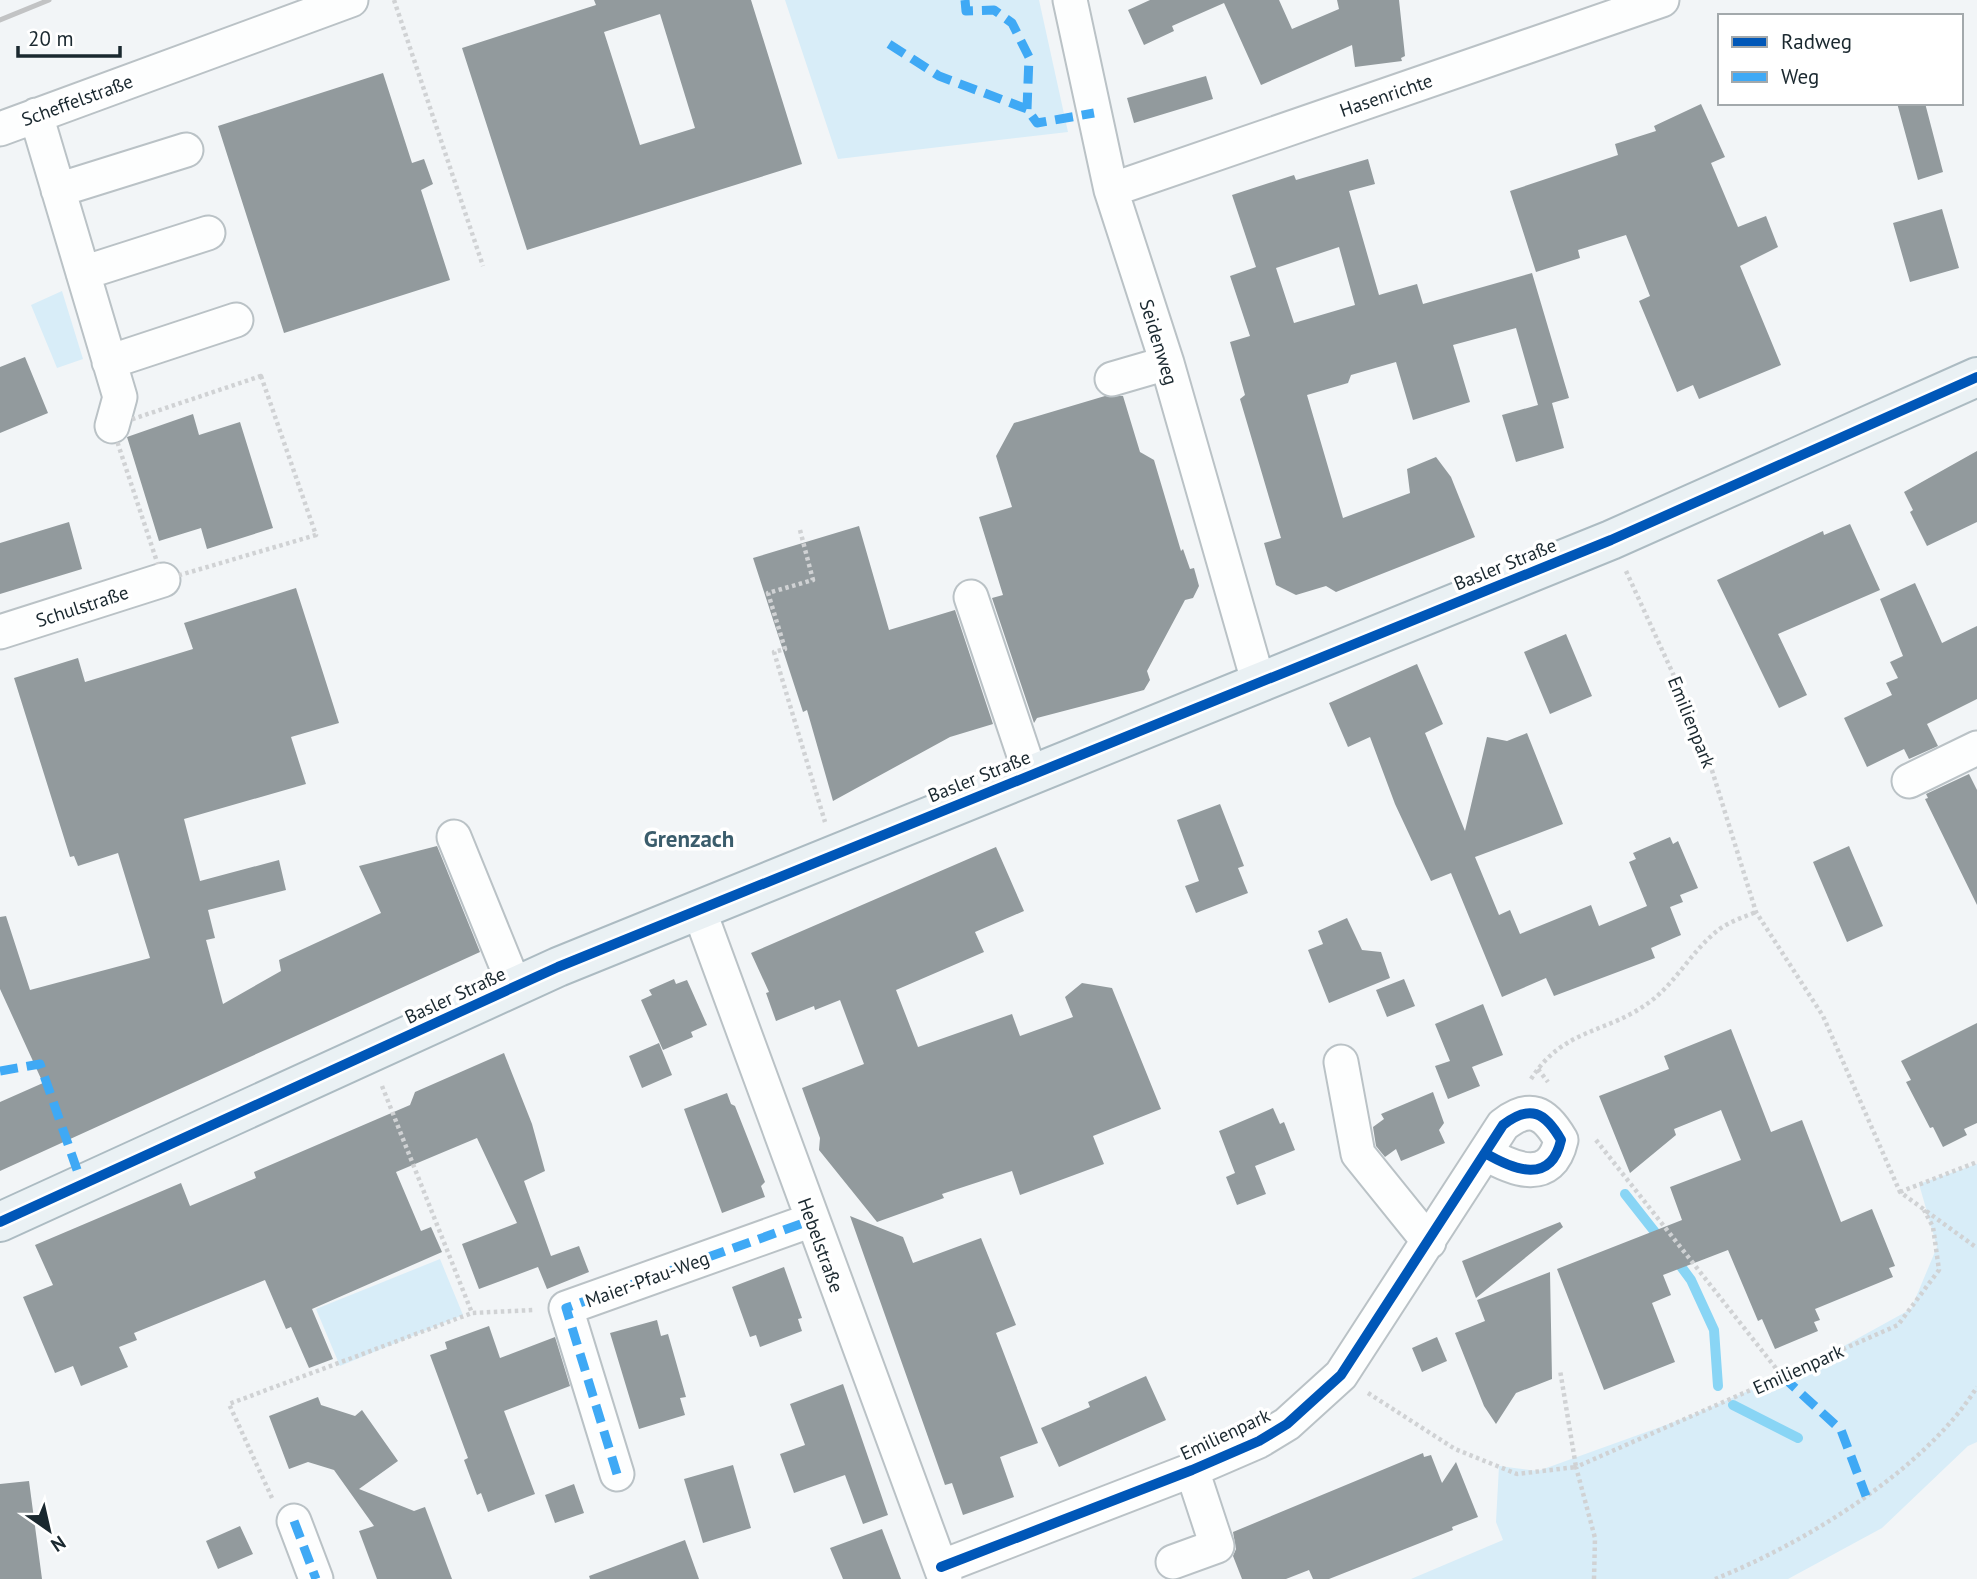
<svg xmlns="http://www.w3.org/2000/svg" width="1977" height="1579" font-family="'PT Sans',sans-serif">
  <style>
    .green { fill: #d8edf8 }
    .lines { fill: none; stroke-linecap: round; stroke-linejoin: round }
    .stream { stroke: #89d5f5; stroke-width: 10 }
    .building { fill: #929a9d; fill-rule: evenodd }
    .minor-casing { stroke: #bac2c6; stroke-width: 37 }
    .major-casing { stroke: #acbbc2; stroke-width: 42 }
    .path { stroke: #d0d2d4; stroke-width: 4.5; stroke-dasharray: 3.5 3.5; stroke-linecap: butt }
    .minor { stroke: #fdfefe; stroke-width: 33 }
    .major { stroke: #eaf1f4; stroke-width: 38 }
    .rail { stroke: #c2c3c4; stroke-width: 5 }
    .quiet { stroke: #3fa9f5; stroke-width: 9; stroke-dasharray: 18 9; stroke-linecap: butt }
    .cycleway-casing { stroke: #fff; stroke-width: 15 }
    .cycleway { stroke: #0057b8; stroke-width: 10 }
    .labels { text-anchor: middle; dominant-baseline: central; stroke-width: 7; stroke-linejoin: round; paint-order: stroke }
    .street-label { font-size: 19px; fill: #1a282f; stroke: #fff }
    .quarter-label { font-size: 23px; font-weight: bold; fill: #3b5d6c; stroke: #fff }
  </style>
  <rect width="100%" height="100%" fill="#f2f5f7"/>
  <!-- green -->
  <path class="green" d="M785,0H1039L1068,132L838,159Z
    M62,291L83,359L57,368L31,305Z
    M1977,1164V1442L1968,1446L1882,1528L1788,1579H1411L1503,1540L1496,1522L1499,1466L1538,1471L1688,1417L1815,1362L1911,1309L1937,1247L1919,1184Z
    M440,1259L463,1315L340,1366L316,1309Z"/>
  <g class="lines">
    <!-- stream -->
    <path class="stream" d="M1625,1194L1662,1241
      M1674,1257L1691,1280L1714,1330L1718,1386
      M1733,1405L1798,1438"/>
  </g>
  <!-- building -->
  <path class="building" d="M594,0H751L802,164L527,250L462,48L596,5ZM660,14L695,128L640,145L604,32Z
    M1150,0H1279L1292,29L1339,9L1337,0H1399L1405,56L1401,58L1402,61L1355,67L1352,45L1261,85L1224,3L1172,26L1174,31L1144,45L1128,10Z
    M383,73L412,163L424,159L433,184L421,190L450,280L284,333L218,126Z
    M1206,76L1213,99L1134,123L1127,98Z
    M1897,103H1925L1943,172L1918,180Z
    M1701,104L1725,157L1711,163L1738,227L1766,216L1778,247L1740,266L1781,365L1699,399L1693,385L1677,392L1639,301L1650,296L1626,235L1578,250L1580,258L1536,272L1510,191L1618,155L1615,144L1656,131L1654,126Z
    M1368,159L1375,184L1349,191L1379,295L1417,284L1423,304L1532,273L1569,398L1552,403L1564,448L1516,462L1502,415L1538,405L1516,328L1453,345L1470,402L1413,420L1396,362L1351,375L1348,383L1307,395L1343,518L1410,493L1407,469L1436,457L1451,477L1475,537L1336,592L1326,586L1296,595L1276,585L1264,543L1281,538L1240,399L1245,395L1230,342L1250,336L1230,276L1256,267L1232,195L1294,175L1296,180ZM1339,247L1355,305L1294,323L1276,268Z
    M1942,209L1959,268L1910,282L1893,223Z
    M25,357L48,413L0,433V367Z
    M1105,396H1123L1140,452L1154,460L1181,551L1183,549L1190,569L1194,568L1199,586L1193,598L1185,600L1147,671L1150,680L1144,690L1037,718L1034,723L992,598L1003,595L979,517L1012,507L996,456L1014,423Z
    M193,414L199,435L240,422L273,528L207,549L201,528L159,541L127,437Z
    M1977,451V522L1927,546L1910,512L1913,510L1904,492Z
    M69,522L82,569L0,594V543Z
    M1850,524L1880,590L1778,634L1807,695L1779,708L1717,580L1823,531L1824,535Z
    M859,526L889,630L955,610L993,724L950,737L833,801L807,710L803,712L753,558Z
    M1915,583L1942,643L1977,626V699L1927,724L1938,746L1909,759L1904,749L1867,767L1844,718L1892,695L1886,683L1898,678L1890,662L1903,656L1880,599Z
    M296,588L339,723L291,737L306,784L184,819L200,881L279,860L286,890L208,910L215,938L206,940L223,1004L281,971L279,960L381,913L359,866L437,846L480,952L0,1171V1102L43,1083L0,989V917L6,916L30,990L150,958L118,853L78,866L74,856L70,857L14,678L78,658L85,682L193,649L184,623Z
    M1566,634L1592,696L1550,714L1524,652Z
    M1417,664L1443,724L1425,733L1465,831L1487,737L1507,741L1527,733L1563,824L1475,857L1499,915L1510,910L1520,934L1591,905L1599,926L1647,906L1629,862L1636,859L1633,853L1670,837L1673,844L1678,841L1698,888L1680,895L1683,902L1670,907L1681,935L1651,948L1655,958L1554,996L1546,978L1502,997L1451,873L1431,881L1395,804L1370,737L1348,747L1329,703Z
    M1969,774L1977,790V905L1925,799L1928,798L1926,794Z
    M1220,804L1244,866L1238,868L1248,893L1196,913L1185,886L1199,881L1177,820Z
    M1849,846L1883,926L1847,942L1813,862Z
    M996,847L1024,911L975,932L984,952L896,990L918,1047L1012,1014L1020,1036L1073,1017L1065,997L1082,983L1112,988L1161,1109L1093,1136L1104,1164L1020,1195L1012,1171L942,1194L944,1198L877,1222L819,1150L820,1138L802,1088L864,1064L840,1000L815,1010L814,1006L776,1021L766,993L769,992L751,953Z
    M1347,918L1362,950L1381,952L1390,978L1329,1003L1308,950L1323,944L1318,931Z
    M674,979L676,984L687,980L707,1025L691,1032L693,1037L663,1050L641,1000L652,995L649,990Z
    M1404,979L1415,1006L1387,1017L1376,990Z
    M1483,1004L1503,1055L1472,1067L1480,1086L1448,1099L1435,1066L1450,1061L1435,1024Z
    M1977,1023V1123L1964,1129L1967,1135L1943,1147L1933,1127L1930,1128L1906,1082L1911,1080L1901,1061Z
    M1731,1029L1771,1132L1802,1120L1841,1222L1872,1209L1895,1266L1889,1268L1893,1277L1815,1309L1820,1320L1814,1322L1818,1331L1775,1349L1762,1319L1758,1321L1728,1250L1663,1275L1671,1295L1652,1303L1675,1362L1604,1390L1557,1269L1682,1220L1670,1187L1741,1160L1721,1110L1674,1129L1676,1135L1630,1173L1599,1096L1669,1069L1664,1056Z
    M659,1043L672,1075L642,1088L629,1056Z
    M504,1053L532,1124L545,1171L524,1181L551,1256L579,1246L589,1272L547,1289L538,1267L479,1289L462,1244L517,1223L477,1138L396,1172L421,1231L431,1227L442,1252L312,1309L333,1359L309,1368L291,1327L286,1329L265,1280L134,1333L137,1340L119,1347L128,1367L81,1386L73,1366L55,1373L23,1297L53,1285L35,1245L181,1183L190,1206L256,1178L254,1172L410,1105L415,1092Z
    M1433,1092L1444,1123L1439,1130L1445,1143L1401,1161L1396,1149L1385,1157L1376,1146L1373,1127L1384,1119L1381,1114Z
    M727,1093L731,1104L735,1106L765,1182L761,1186L765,1197L722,1213L684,1109Z
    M1273,1108L1280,1124L1284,1122L1295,1150L1255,1166L1266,1194L1237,1205L1226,1177L1235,1173L1219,1131Z
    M850,1216L903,1237L913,1263L981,1238L1016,1325L996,1333L1038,1443L1000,1457L1014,1497L963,1515L952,1483L945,1485Z
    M1560,1222L1563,1227L1476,1298L1462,1261Z
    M784,1267L802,1318L798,1319L802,1331L760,1347L756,1335L750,1337L732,1287Z
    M1550,1272L1552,1379L1516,1393L1496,1424L1484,1406L1455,1333L1485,1321L1477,1300Z
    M657,1320L661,1336L668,1334L686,1397L680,1398L685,1415L639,1429L610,1333Z
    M489,1326L500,1358L555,1337L570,1386L504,1411L535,1494L488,1512L481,1493L477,1495L464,1460L468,1458L430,1355L447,1349L445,1342Z
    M1437,1337L1447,1361L1422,1372L1412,1348Z
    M1146,1376L1166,1420L1059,1467L1041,1428L1090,1407L1088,1402Z
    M843,1384L888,1515L863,1524L845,1475L794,1493L780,1454L805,1445L790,1404Z
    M318,1397L321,1405L355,1416L362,1410L398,1461L359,1489L414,1511L425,1507L452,1579H377L359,1531L374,1526L334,1470L308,1462L289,1469L269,1416Z
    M1423,1453L1424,1457L1431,1455L1442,1483L1456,1462L1478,1517L1452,1527L1453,1530L1329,1579H1313L1309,1570L1286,1579H1242L1233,1556L1236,1549L1233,1532Z
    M733,1465L751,1528L703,1543L684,1479Z
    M29,1481L42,1579H0V1484Z
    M574,1484L584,1513L555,1523L545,1495Z
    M240,1526L253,1554L218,1569L206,1541Z
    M882,1529L901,1579H843L830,1548Z
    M685,1540L699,1579H590L589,1576Z"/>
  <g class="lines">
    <!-- minor casing -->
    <g class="minor-casing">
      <path id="minor" d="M1070,0L1111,190L1167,363L1258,681
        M36,115L120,397L112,426
        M0,129L351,0
        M58,190L186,150
        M1111,190L1662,0
        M83,273L208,233
        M109,362L236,320
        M1112,379L1167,363
        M971,597L1030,773
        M0,632L163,580
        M1909,781L1977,748
        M454,837L515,987
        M699,910L945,1579
        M1341,1062L1358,1154L1429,1242
        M617,1474L566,1308L812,1220
        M294,1521L316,1579
        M1173,1562L1217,1546L1192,1470
        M941,1567L1192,1470L1259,1441L1287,1424L1341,1375L1503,1125C1530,1104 1545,1112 1561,1140C1551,1185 1514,1170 1485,1153"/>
    </g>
    <!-- major casing -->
    <g class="major-casing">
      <path id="major" d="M0,1222L558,967L1611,540L1977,377"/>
    </g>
    <!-- path -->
    <path class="path" d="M394,0L483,266
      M261,376L316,535L163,580L112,426Z
      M800,530L813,580L768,593L785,649L774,652L825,822
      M1626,571L1701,735L1756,912L1823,1016L1900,1192L1977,1248
      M1538,1069L1548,1082
      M1531,1079C1564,1027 1608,1034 1651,1001C1676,982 1692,951 1717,931C1728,922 1744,917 1756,912
      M382,1086L472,1313L534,1310
      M1596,1140L1782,1376
      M1900,1192L1977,1162
      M1368,1393L1455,1449L1517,1474L1576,1467L1560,1370
      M272,1498L229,1404L472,1313
      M1594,1579L1595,1538L1576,1467L1898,1325L1939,1270L1933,1227L1924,1210
      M1715,1579C1805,1543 1925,1470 1977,1387"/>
    <!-- minor -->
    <use href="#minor" class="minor"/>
    <!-- major -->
    <use href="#major" class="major"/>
    <!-- rail -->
    <path class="rail" d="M0,20L49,0"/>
    <!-- quiet -->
    <path class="quiet" d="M965,0L966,11L994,10L1012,23L1029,57L1027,109
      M889,44L939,76L1027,109L1037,123L1094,113
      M0,1071L40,1064L83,1187
      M1782,1376L1841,1430L1866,1496
      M617,1474L566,1308L812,1220
      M294,1521L316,1579"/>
    <!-- cycleway casing -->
    <g class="cycleway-casing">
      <path id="cycleway" d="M0,1222L558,967L1611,540L1977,377
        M941,1567L1192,1470L1259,1441L1287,1424L1341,1375L1503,1125C1530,1104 1545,1112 1561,1140C1551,1185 1514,1170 1485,1153"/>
    </g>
    <!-- cycleway -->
    <use href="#cycleway" class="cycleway"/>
  </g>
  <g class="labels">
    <!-- street labels -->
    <g class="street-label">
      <text transform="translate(1386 95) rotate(-19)">Hasenrichte</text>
      <text transform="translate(77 100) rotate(-20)">Scheffelstraße</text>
      <text transform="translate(1159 342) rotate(73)">Seidenweg</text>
      <text transform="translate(1505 564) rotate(-22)">Basler Straße</text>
      <text transform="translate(82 606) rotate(-18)">Schulstraße</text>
      <text transform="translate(1692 722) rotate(68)">Emilienpark</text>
      <text transform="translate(979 776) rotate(-22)">Basler Straße</text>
      <text transform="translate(455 995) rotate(-25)">Basler Straße</text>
      <text transform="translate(821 1245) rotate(70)">Hebelstraße</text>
      <text transform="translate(647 1279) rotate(-20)">Maier-Pfau-Weg</text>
      <text transform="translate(1798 1369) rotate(-24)">Emilienpark</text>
      <text transform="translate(1225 1434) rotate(-25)">Emilienpark</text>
    </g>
    <!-- quarter labels -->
    <g class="quarter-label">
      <text x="689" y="838">Grenzach</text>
    </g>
  </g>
  <!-- legend -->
  <rect x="1718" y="14" width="245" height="91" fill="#ffffff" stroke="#a3a9ac" stroke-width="2"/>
  <rect x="1732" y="37" width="35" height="10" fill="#0057b8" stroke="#a3a9ac" stroke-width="2"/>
  <text x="1781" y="49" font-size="21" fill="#1a282f">Radweg</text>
  <rect x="1732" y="72" width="35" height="10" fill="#3fa9f5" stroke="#a3a9ac" stroke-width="2"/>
  <text x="1781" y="84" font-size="21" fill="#1a282f">Weg</text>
  <!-- north arrow -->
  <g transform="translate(49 1530) rotate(146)" stroke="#ffffff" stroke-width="5" paint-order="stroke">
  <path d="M0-5L12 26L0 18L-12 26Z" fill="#1a282f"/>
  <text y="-10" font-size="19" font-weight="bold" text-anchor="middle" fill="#1a282f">N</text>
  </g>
  <!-- scale -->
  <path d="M18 46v10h102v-10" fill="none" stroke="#1a282f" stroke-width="3.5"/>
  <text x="28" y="46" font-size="21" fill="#1a282f" stroke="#ffffff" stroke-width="5" paint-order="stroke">20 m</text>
</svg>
